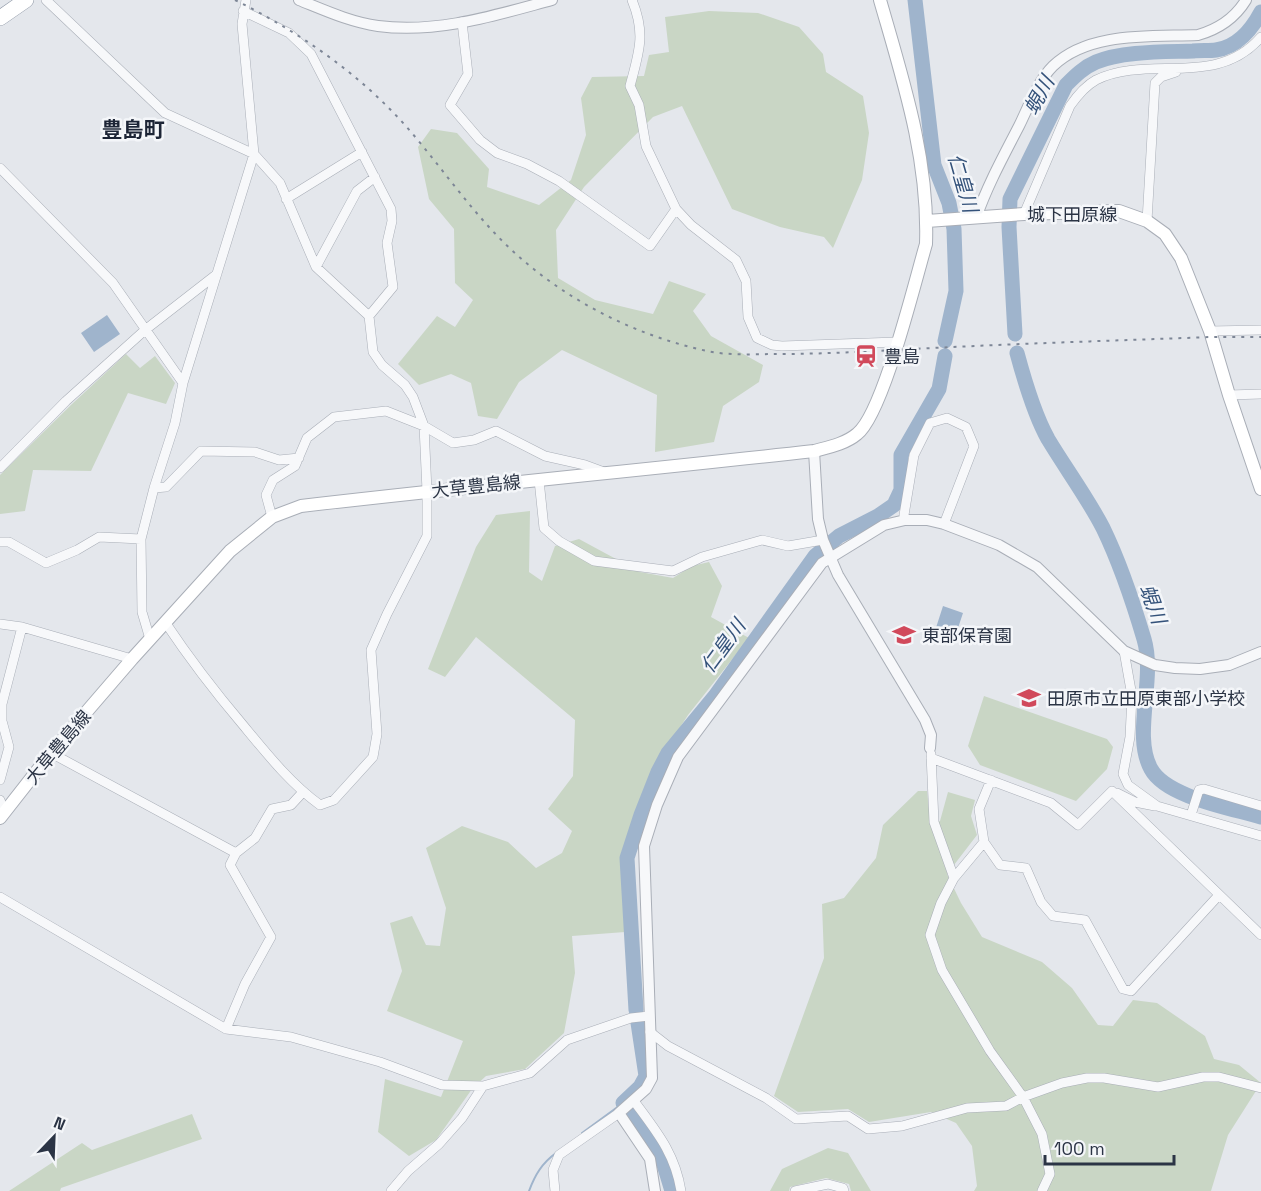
<svg xmlns="http://www.w3.org/2000/svg" width="1261" height="1191" font-family="'Space Grotesk','Noto Sans JP',sans-serif">
  <style>
    .green { fill: #c9d6c5 }
    .water { fill: #9fb4cc }
    .lines { fill: none; stroke-linecap: round; stroke-linejoin: round }
    .stream { stroke: #9fb4cc; stroke-width: 2 }
    .river { stroke: #9fb4cc; stroke-width: 15 }
    .minor-casing { stroke: #a9aeb7; stroke-width: 10 }
    .tertiary-casing { stroke: #a9aeb7; stroke-width: 12 }
    .secondary-casing { stroke: #a9aeb7; stroke-width: 14 }
    .trunk-casing { stroke: #8b94a3; stroke-width: 16 }
    .minor { stroke: #f7f8fa; stroke-width: 9 }
    .tertiary { stroke: #f7f8fa; stroke-width: 10 }
    .secondary { stroke: #fff; stroke-width: 12 }
    .trunk { stroke: #fff; stroke-width: 15 }
    .rail { stroke: #7d8696; stroke-width: 2; stroke-dasharray: 3 6; stroke-linecap: butt }
    .labels { text-anchor: middle; dominant-baseline: central; stroke-width: 5; stroke-linejoin: round; paint-order: stroke }
    .street-label { font-size: 18px; fill: #2b3445; stroke: #f4f6f9 }
    .poi-label { font-size: 18px; fill: #2b3445; stroke: #f4f6f9; text-anchor: start }
    .water-label { font-size: 20px; font-style: italic; fill: #34527a; stroke: #f4f6f9 }
    .quarter-label { font-size: 21px; font-weight: bold; fill: #1d2536; stroke: #f4f6f9 }
  </style>
  <rect width="100%" height="100%" fill="#e4e7ec"/>
  <!-- green -->
  <path class="green" d="M709,11L758,13L799,27L823,54L826,72L863,96L869,133L862,180L833,248L824,237L780,227L732,209L682,106L653,117L584,187L556,230L558,278L595,300L653,314L669,281L706,294L693,311L711,336L763,365L759,382L723,406L714,442L655,452L657,395L562,350L519,382L497,419L478,416L471,383L451,374L419,385L398,364L437,316L455,327L473,300L455,283L454,229L429,199L418,147L431,129L457,133L489,169L487,187L539,205L571,180L586,135L581,98L592,77L644,76L649,55L669,52L665,17Z
    M126,354L140,368L155,356L175,383L166,404L128,393L91,471L33,470L25,511L0,514V475L72,404Z
    M530,511L529,572L542,581L555,546L579,539L640,572L673,578L692,566L709,562L722,586L711,617L749,638L688,715L653,769L623,856L625,932L572,936L575,973L564,1033L525,1069L486,1076L472,1089L436,1140L409,1156L378,1132L385,1079L441,1097L463,1041L387,1011L402,971L390,923L412,916L426,945L440,946L446,908L426,848L462,826L508,842L536,868L562,853L572,831L548,809L573,776L575,720L476,637L445,677L428,669L476,547L496,515Z
    M984,696L1107,739L1113,747L1107,769L1076,801L980,765L968,746Z
    M918,791H927L931,827L940,821L948,792L975,800L971,816L977,835L947,874L961,903L982,937L1042,962L1072,988L1098,1025L1113,1026L1133,1000L1157,1003L1205,1036L1214,1059L1239,1065L1261,1083L1228,1135L1211,1191H974L977,1186L972,1146L956,1123L931,1112L869,1122L848,1109L798,1112L774,1096L824,958L822,904L844,898L876,858L883,825Z
    M192,1114L202,1139L61,1188L60,1191H9L82,1143L92,1150Z
    M828,1148L848,1153L871,1191H851L849,1184L826,1178L790,1187L789,1191H770L782,1169Z"/>
  <!-- water -->
  <path class="water" d="M107,315L120,334L94,352L81,333Z
    M943,606L963,613L953,643L933,637Z"/>
  <g class="lines">
    <!-- stream -->
    <path class="stream" d="M582,1133L623,1103
      M529,1191C535,1175 542,1163 556,1153"/>
    <!-- river -->
    <path class="river" d="M915,0L934,165L949,203L954,229L956,291L945,341
      M1015,334L1009,227L1010,199L1066,85C1075,76 1084,67 1096,62C1122,51 1164,52 1193,51C1200,50 1209,51 1216,50C1237,47 1252,29 1261,12
      M1017,353C1024,379 1035,416 1048,439C1066,469 1087,497 1103,528C1120,563 1133,602 1144,639C1156,679 1132,735 1151,769C1166,797 1231,808 1261,817
      M636,1010L627,858L641,815L658,772L668,753L715,696L815,556L839,536L878,516L894,505L901,490V455L939,389L945,356
      M623,1103L640,1087L646,1076L638,1023
      M631,1112L662,1158L672,1191"/>
    <!-- minor casing -->
    <g class="minor-casing">
      <path id="minor" d="M46,0L165,113L254,154L280,183L316,267L369,316L373,352L382,365L405,385L413,397L424,426L427,491V536L387,614L371,650L377,734L373,757L334,800L320,805C290,783 267,754 243,725C215,692 189,658 165,622
        M632,0C646,34 639,52 630,86L639,105L646,146L676,209L691,225L736,260L746,281L748,317L757,338L772,345L782,346L897,342
        M243,11L289,33L311,54L391,209L392,221L387,243L393,287L369,316
        M462,22L468,74L450,105L480,140L497,153L527,164L559,181L650,246L676,209
        M0,168L113,283L183,383
        M286,199L362,152
        M1024,214L1070,106C1077,96 1085,86 1096,80C1149,54 1216,89 1261,37
        M1147,221L1155,83L1161,77L1176,72
        M316,267L357,191L375,177
        M1210,331L1261,330
        M1229,395L1261,394
        M0,468L66,401L145,330L217,274
        M539,480L544,528L559,541L594,561L673,571L702,557L762,540L788,546L823,540
        M154,488L166,487L201,451L255,452L279,460L299,458
        M272,517L266,495L273,480L295,466L307,438L334,417L386,411L424,426L453,443L474,440L496,431L545,456L585,465L604,472
        M905,520L904,515L914,455L930,423L947,418L966,427L974,446L944,524
        M0,542H9L46,563L77,550L99,537L141,539
        M0,624L22,627L132,659
        M150,639L142,612L141,539L154,488L175,423L183,383L254,154L242,24L246,0
        M1124,651L1132,696L1130,737L1123,774L1128,785L1157,806L1261,836
        M51,753L236,853
        M931,754L934,822L954,878
        M931,758L1051,803L1078,825L1112,791
        M0,780L9,747L2,721V704L22,627
        M991,780L979,809L984,842L1000,865L1026,868L1041,902L1053,916L1085,920L1123,989L1131,991L1219,895
        M1112,791L1261,935
        M1117,793L1135,802L1155,806
        M0,800L5,813
        M1191,815L1199,790L1204,789L1261,806
        M984,842L954,878L941,903L930,935L942,970L990,1051L1023,1097L1042,1134L1050,1174L1042,1191
        M0,897L226,1029L291,1037L380,1062L442,1085L483,1086L530,1073L567,1040L631,1018L649,1016
        M226,1029L245,984L271,937L230,865L236,853L255,838L272,809L291,805L303,792
        M650,1032L668,1046L766,1098L796,1119L848,1116L868,1129L902,1126L967,1108L1006,1106L1023,1097L1062,1083L1087,1078H1104L1158,1087L1203,1077H1219L1261,1088
        M634,1101C656,1131 675,1153 681,1191
        M391,1191L408,1171L439,1144L462,1118L483,1086
        M555,1191L553,1170L559,1155L619,1113
        M795,1191L828,1184L843,1188L844,1191"/>
    </g>
    <!-- tertiary casing -->
    <g class="tertiary-casing">
      <path id="tertiary" d="M299,0C324,10 350,22 378,26C437,34 496,15 552,0
        M976,218C987,186 1004,155 1019,126C1029,106 1037,82 1053,66C1089,31 1152,37 1198,35C1219,29 1235,18 1246,0
        M814,451L818,519L823,540L838,575L925,720L931,735L930,748
        M655,1191L650,1159L619,1113L646,1089L652,1078L644,846L657,805L678,757L822,563L884,525L905,520H927L944,524L999,545L1037,567L1124,651L1155,665L1175,668L1200,669L1229,665L1261,652"/>
    </g>
    <!-- secondary casing -->
    <g class="secondary-casing">
      <path id="secondary" d="M927,221L1024,214L1119,211L1147,221L1165,234L1181,258L1210,331L1229,395L1261,489
        M0,818L51,753L132,659L230,551L272,517L301,506C472,486 643,470 814,451C829,447 845,444 857,434C883,414 915,281 926,244C929,159 903,80 880,0"/>
    </g>
    <!-- trunk casing -->
    <g class="trunk-casing">
      <path id="trunk" d="M0,18L26,0"/>
    </g>
    <!-- minor -->
    <use href="#minor" class="minor"/>
    <!-- tertiary -->
    <use href="#tertiary" class="tertiary"/>
    <!-- secondary -->
    <use href="#secondary" class="secondary"/>
    <!-- trunk -->
    <use href="#trunk" class="trunk"/>
    <!-- rail -->
    <path class="rail" d="M235,0C301,33 363,76 411,132C446,173 476,218 516,254C569,302 637,336 707,351C730,356 756,354 779,354C818,354 856,352 895,350C1001,344 1106,341 1211,337H1261"/>
  </g>
  <!-- icons -->
  <defs>
    <g id="station-bare" transform="scale(1.8)"><path d="M-3-6H3Q5-6 5-4V2Q5 4 3 4L4.5 6H3L1.5 4h-3L-3 6H-4.5L-3 4Q-5 4-5 2V-4Q-5-6-3-6ZM-3.5-4v3h7v-3ZM-3.5 1v1.5H-2V1ZM2 1v1.5H3.5V1Z" fill="#d1495b" stroke="#f4f6f9" stroke-width="2.5" paint-order="stroke"/></g>
    <g id="school-bare" transform="scale(1.8)"><path d="M0-5L7-2L0 1L-7-2ZM-4 1L0 2.5L4 1V4Q0 6-4 4Z" fill="#d1495b" stroke="#f4f6f9" stroke-width="2.5" paint-order="stroke"/></g>
  </defs>
  <g fill-rule="evenodd">
    <use href="#station-bare" x="866" y="356"/>
    <use href="#school-bare" x="904" y="635"/>
    <use href="#school-bare" x="1029" y="698"/>
  </g>
  <g class="labels">
    <!-- street labels -->
    <g class="street-label">
      <text x="1072" y="214">城下田原線</text>
      <text transform="translate(476 486) rotate(-6)">大草豊島線</text>
      <text transform="translate(58 747) rotate(-50)">大草豊島線</text>
    </g>
    <!-- poi labels -->
    <g class="poi-label">
      <text x="884" y="356">豊島</text>
      <text x="922" y="635">東部保育園</text>
      <text x="1047" y="698">田原市立田原東部小学校</text>
    </g>
    <!-- water labels -->
    <g class="water-label">
      <text transform="translate(1039 95) rotate(-61)">蜆川</text>
      <text transform="translate(963 183) rotate(74)">仁皇川</text>
      <text transform="translate(1153 604) rotate(70)">蜆川</text>
      <text transform="translate(723 646) rotate(-54)">仁皇川</text>
    </g>
    <!-- quarter labels -->
    <g class="quarter-label">
      <text x="133" y="129">豊島町</text>
    </g>
  </g>
  <!-- north arrow -->
  <g transform="translate(54 1137) rotate(23)" stroke="#f4f6f9" stroke-width="4.5" paint-order="stroke">
  <path d="M0-4.5L10 22L0 15L-10 22Z" fill="#2b3445"/>
  <text y="-9" font-size="16" font-weight="bold" text-anchor="middle" fill="#2b3445">N</text>
  </g>
  <!-- scale -->
  <path d="M1045 1155v9h129v-9" fill="none" stroke="#2b3445" stroke-width="3"/>
  <text x="1054" y="1155" font-size="18" fill="#2b3445" stroke="#f4f6f9" stroke-width="4.5" paint-order="stroke">100 m</text>
</svg>
